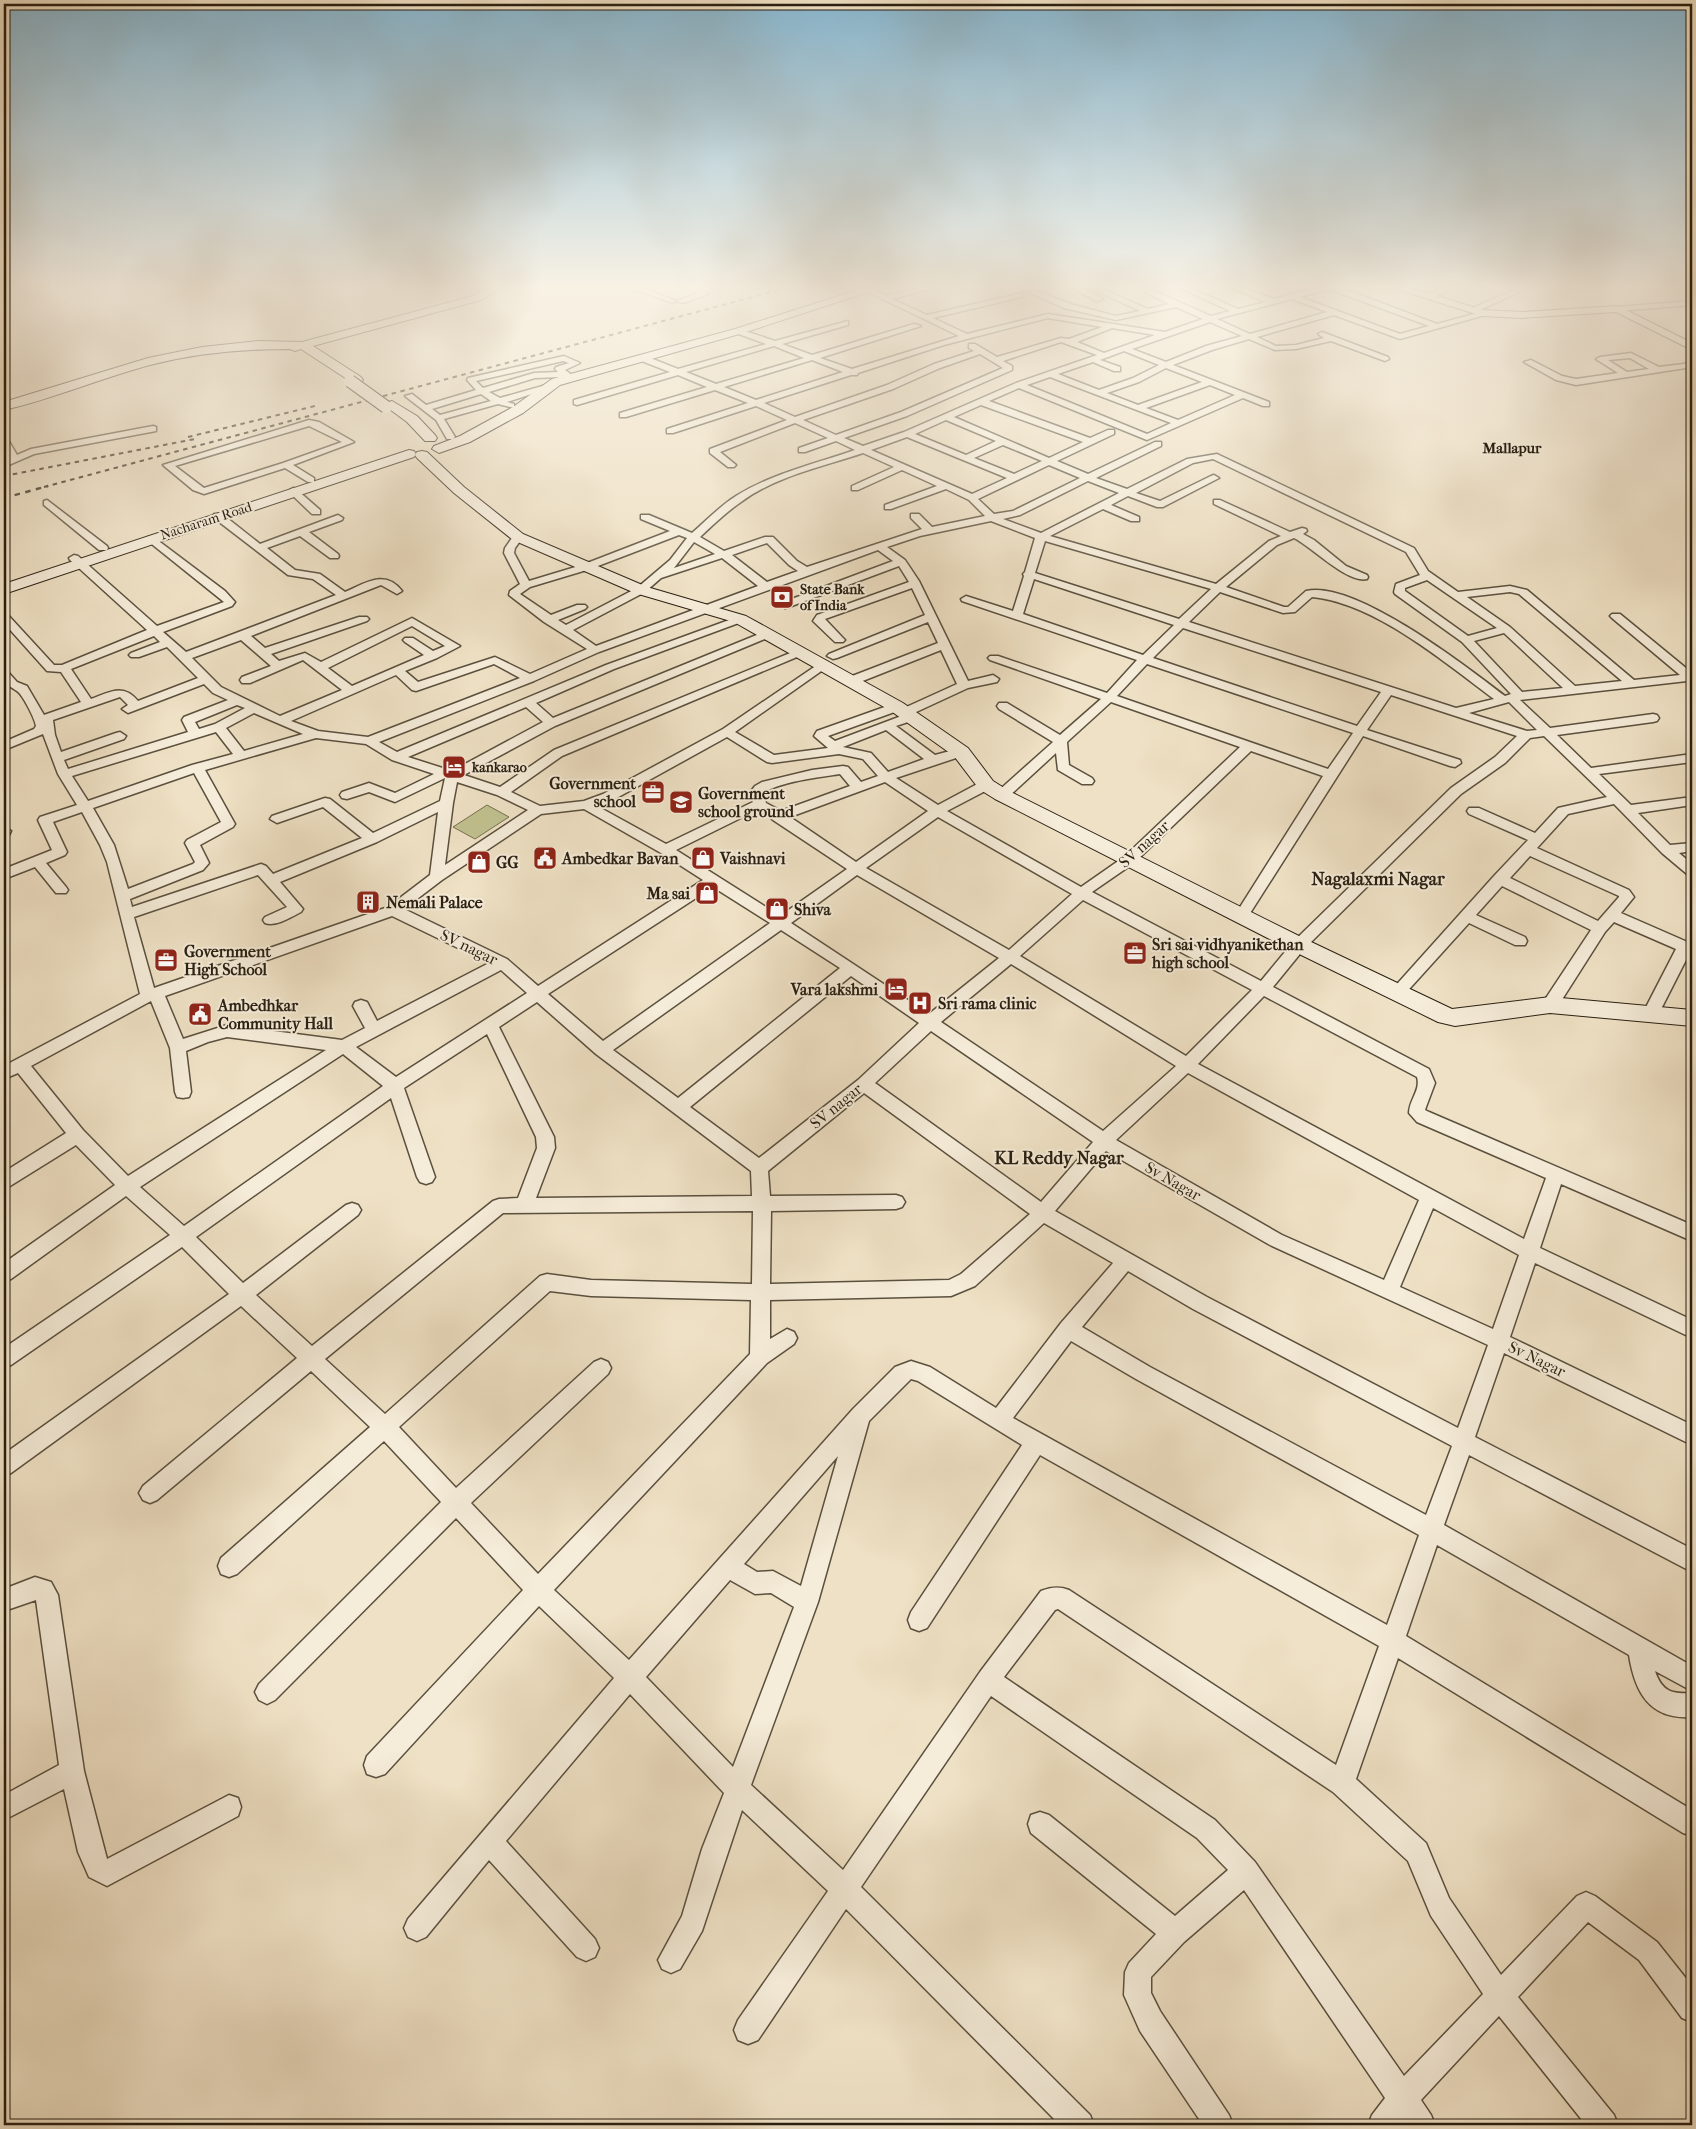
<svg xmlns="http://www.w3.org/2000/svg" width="1696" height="2129" font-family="'IM FELL French Canon',serif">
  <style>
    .green { fill: #c1c18f; stroke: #757050 }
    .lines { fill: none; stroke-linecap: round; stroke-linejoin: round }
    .street-casing { stroke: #5a503e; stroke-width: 3 }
    .secondary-casing { stroke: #291f11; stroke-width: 2 }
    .street { fill: #f5ecd9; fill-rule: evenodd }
    .secondary { fill: #f5ecd9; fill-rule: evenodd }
    .rail-far1 { stroke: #291f11; stroke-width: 2; stroke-dasharray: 4.5 4.5; stroke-linecap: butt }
    .rail { stroke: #291f11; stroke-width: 2.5; stroke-dasharray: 5.5 5.5; stroke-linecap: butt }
    .secondary-bridge-casing { stroke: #291f11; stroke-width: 14; stroke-linecap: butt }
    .secondary-bridge { stroke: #f5ecd9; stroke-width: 12 }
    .labels { text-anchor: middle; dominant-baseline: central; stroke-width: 4; stroke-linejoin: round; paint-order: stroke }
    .far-street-label { font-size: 14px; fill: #291f11; stroke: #f5ecd9 }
    .far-poi-label { font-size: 14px; font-weight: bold; fill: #291f11; stroke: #f5ecd9; text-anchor: start }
    .far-neighbourhood-label { font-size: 15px; font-weight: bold; fill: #291f11; stroke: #f5ecd9 }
    .poi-label { font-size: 16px; font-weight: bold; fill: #291f11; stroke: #f5ecd9; text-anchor: start }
    .street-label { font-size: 16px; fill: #291f11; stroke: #f5ecd9 }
    .neighbourhood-label { font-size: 18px; font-weight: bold; fill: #291f11; stroke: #f5ecd9 }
  </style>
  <rect width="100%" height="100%" fill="#efe1c5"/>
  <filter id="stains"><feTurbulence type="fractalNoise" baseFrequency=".004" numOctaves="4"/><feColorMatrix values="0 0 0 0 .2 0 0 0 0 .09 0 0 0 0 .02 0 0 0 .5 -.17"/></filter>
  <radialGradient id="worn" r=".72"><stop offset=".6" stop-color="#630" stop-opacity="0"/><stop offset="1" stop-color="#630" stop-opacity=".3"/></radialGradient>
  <!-- green -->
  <path class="green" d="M487,805L509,817L475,839L453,827Z"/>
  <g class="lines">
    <!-- street casing -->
    <g class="street-casing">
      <path id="street" d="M628,287H640L676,301L697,294L686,287H696L708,294L683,303L676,301L673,303Z
        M725,287H733L734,288L730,290Z
        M923,287H937L892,299L927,315L1022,293V297L933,318L967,334L1048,314L1165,332L1203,319L1176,307L1116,320L1064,308L1017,287H1027L1070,304L1116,316L1140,311L1088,287H1098L1148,309L1169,304L1135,287H1145L1211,316L1230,311L1178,287H1188L1238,309L1266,302L1230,287H1241L1274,299L1318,287H1339L1437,324L1485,311V315L1400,339L1334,315L1257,337L1276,346L1296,345L1324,338L1318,334L1322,332L1388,357L1389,359L1385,361L1331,341L1296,349L1275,350L1249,339L1212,350L1173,365L1269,402V406H1263L1243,398L1147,440L1019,388L989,401L1090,438L1108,430H1114V434L1057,461L1088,474L1155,442H1161V446L1096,478L1127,489L1187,459L1217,454L1414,548L1428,571L1458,592L1510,586L1527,590L1634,680L1680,675L1612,618L1610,616L1612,614H1620L1692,673V683L1687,681L1520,700L1550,728L1653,714L1657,715L1659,718L1657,721L1653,722L1557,735L1591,768L1692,754V762L1599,774L1631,805L1692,797V805L1638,813L1670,845L1692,843V851L1679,853L1692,864V876L1687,874L1662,853L1614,804L1568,814L1537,848L1629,890L1634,897L1621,913L1692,944V955L1689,954L1657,1017L1651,1019L1645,1017L1643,1013L1676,949L1614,922L1605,932L1556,1009L1550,1011L1544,1009L1542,1005L1544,1001L1591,930L1502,886L1476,915L1525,937L1527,941L1525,945H1515L1469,923L1402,997L1397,999L1392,997L1389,993L1494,876L1528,840L1469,814L1467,811L1469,808H1479L1535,833L1558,808L1607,797L1544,736L1530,738L1505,763L1461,794L1304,949L1273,987L1429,1069L1435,1083L1426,1107L1425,1110L1429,1112L1692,1225V1241L1561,1184L1540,1248L1692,1320V1338L1535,1263L1510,1337L1692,1425V1445L1504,1353L1475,1437L1692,1549V1572L1469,1455L1444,1525L1692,1666V1691L1655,1671C1662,1692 1672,1694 1692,1693V1717C1650,1720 1635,1693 1629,1655L1437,1545L1406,1636L1692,1810V1836L1683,1833L1398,1658L1356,1779L1426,1843L1449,1898L1501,1975L1577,1896L1586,1892L1595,1896L1657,1942L1692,1986V2022L1682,2018L1639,1960L1588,1922L1518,1997L1614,2115L1618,2125H1586L1499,2016L1421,2100L1431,2115L1435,2125H1404L1402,2122L1400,2125H1368L1372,2115L1385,2098L1244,1890L1184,1942L1151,1977V1993L1160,2011L1229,2115L1233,2125H1203L1140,2031L1124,1995L1125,1972L1129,1963L1156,1934L1031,1833L1028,1824L1031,1815L1040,1812L1049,1815L1175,1916L1228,1870L1197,1838L991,1696L861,1887L1090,2115L1094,2125H1060L846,1909L758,2040L748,2044L738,2040L734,2030L738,2020L828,1891L742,1810L702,1931L680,1969L671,1973L662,1969L658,1960L682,1916L702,1849L724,1793L630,1694L506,1841L595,1939L599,1948L595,1957L586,1961L577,1957L489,1860L426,1937L417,1941L408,1937L404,1928L408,1919L614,1678L539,1606L385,1774L376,1777L367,1774L364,1765L367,1756L523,1590L456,1518L275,1700L267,1704L259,1700L255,1692L259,1684L441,1502L384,1441L237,1574L229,1577L221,1574L218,1566L221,1558L370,1427L311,1371L157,1500L150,1503L143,1500L139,1493L143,1486L297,1358L241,1306L11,1473L4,1476V1454L229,1294L182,1247L11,1365L4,1368V1348L170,1235L126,1196L11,1279L4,1281V1263L115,1185L76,1145L10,1186L4,1188V1172L66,1133L18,1073L4,1079V1066L140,994L107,862L100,845L82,812L53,822L67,852L65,855L46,863L66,887L68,890L66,893H56L35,867L4,879V869L52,850L38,820L40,817L77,805L58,774L43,734L4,750V742L34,729L36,726C35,719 23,695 17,691C6,683 4,687 4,671L8,672L17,682L27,686L44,715L81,702L61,672L47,671L4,623V614L8,615L54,665H62L147,630L70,560L69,558L74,555L78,556L157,626L224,602L148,541V537L152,536L225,591L235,602L232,606L163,632L186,652L336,595L313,579L288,575L214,518V514H222L260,544L338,515L343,518L342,520L309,532L338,554L339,556L338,558H330L300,536L267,548L295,570L320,574L345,592C366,583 385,569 402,591L397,594L381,585L251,636L265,648L359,617H367L369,619L367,621L271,654L279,661L305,653L321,662L412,618L460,646L437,658L405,671L418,682L495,657L530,674L587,649L544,622L509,595L510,591L520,584L504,553L505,548L514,535H522L523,537L515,548L514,553L529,581L582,565L670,531L641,519V515H649L692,533C706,521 720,506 736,496C773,473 815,464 855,450L836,441L805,452H799V448L828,438L795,423L720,452L736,465L734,467H728L710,453V449L787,420L756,406L673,433H667V429L748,403L715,390L626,417H620V413L707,387L678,375L577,405L574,404V400L670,372L639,360V356H645L678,369L766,344L736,333L735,331L739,329L775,341L848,321V325L782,344L812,355L914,324L921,326L820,358L852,369L959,336L866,291L873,289L886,296ZM1329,289L1429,326L1400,334L1300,297ZM1292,299L1327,312L1250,334L1217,319ZM1048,318L1102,327L1069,339L1061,338L997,357L975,344H969V348L974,351L934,364L887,385L795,417L764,403L851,375H857L858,373L944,345ZM1210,322L1242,336L1206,346L1166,362L1132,349ZM1112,328L1155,335L1104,353L1077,342ZM1061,342L1097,355L1016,383L904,432L863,446L844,438L907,416L1012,370V366L1003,361ZM774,346L804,358L716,384L686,372ZM1124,351L1159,365L1133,378L1099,390L1058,374L1093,362L1114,371H1120V367L1100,360ZM980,354L1003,368L901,412L836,435L803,420L893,389L940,368ZM812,360L843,372L756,400L724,387ZM1166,368L1202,382L1138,405L1107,393L1139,382ZM1050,377L1171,423L1147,434L1027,385ZM1210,385L1235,395L1178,420L1146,408ZM981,405L1083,442L1049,458L954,417ZM946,420L996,441L966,455L915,434ZM907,437L1007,478L972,494L871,450ZM1003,445L1042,461L1014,474L974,458ZM863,453L894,467L852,486V490H858L902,470L937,486L885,505V509H891L946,489L969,500L985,516L932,527L919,514H911V518L922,529L807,567L797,561L773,537H765L724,551L700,537C713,525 726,512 741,502C776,476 822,467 863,453ZM1213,459L1406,552L1420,575L1396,584L1394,592L1395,594L1462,642L1511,694L1505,696C1467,667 1354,579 1306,591L1288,607H1284L1226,587L1277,545L1294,538C1312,547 1348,584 1367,579L1368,577L1367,575L1346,566L1314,540L1303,534L1307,531L1306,529L1302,528L1290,532L1220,500H1214V504L1281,536L1269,541L1216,584L1050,536L1103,509L1131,521H1139V517L1111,505L1128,496L1157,507H1163L1219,478L1214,475L1211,476L1160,501L1136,493L1193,463ZM1049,465L1080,478L1013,511L994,514L978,499ZM1088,481L1119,493L1041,533L1003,519L1020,515ZM991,521L1035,538L1025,572L1023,574L1024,576L1013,611L966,596L961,599L962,601L1137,660L1107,693L998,656H990L988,658L990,660L1101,699L1060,735L1007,703H999L997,706L999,709L1053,742L997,792L995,795L997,798H1007L1056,753L1058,770L1082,784H1092L1094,781L1092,778L1069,765L1067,742L1111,702L1240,747L1124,857L1081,887L947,811L991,788L993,785L991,782H981L938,805L896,778L965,755L967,752L961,748L935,755L896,726L917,719L919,716L914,713L968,688L997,682L999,679L993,675L968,681L919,581L905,560L887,547L920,536ZM679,535L687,538L670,560L637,588L566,625L558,620L585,609L587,607L585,605H577L551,615L520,594L530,587L590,569ZM1045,541L1211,589L1179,619L1035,573ZM694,542L715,554L674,568ZM767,543L789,565L798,571L767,582L732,555ZM878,550L893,561L781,603L780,605L785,608L789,607L899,566L909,582L817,615L813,621L835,642H843L845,640L843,638L825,619L912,588L925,615L829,654L827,656L833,659L837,658L928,622L938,643L847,678L845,681L851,685L855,684L941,650L957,684L902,709L903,707L901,704H893L817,731L814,736L828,748L774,755L735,732L827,667L829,665L823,661L723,729L603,794L584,801L540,806L511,792L562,756L804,654L806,652L800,649L554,750L500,787L464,775L555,726L772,636L774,634L772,632H764L553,718L536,703L614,669L744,621L746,619L744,617L740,616L606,665L397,752L379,742L534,681L599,652ZM722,558L758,586L596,646L573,630L645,592L661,578ZM1034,579L1174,625L1143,655L1023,614ZM1427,580L1497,628L1468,636L1405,591V588ZM1220,592L1283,613L1295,612L1312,597C1375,603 1444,662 1494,699L1456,708L1189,622ZM1510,592L1519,594L1622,681L1575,686L1510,627L1467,597ZM412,626L445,646L433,651L413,638H405L403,640L405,642L424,655L352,686L328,668ZM1183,628L1381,692L1357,726L1153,658ZM1504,633L1563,688L1522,692L1474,641ZM154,636L160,642L131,653L129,655L131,657H139L167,647L198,678L138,701C123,683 110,692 91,699L71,669ZM241,640L271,666L242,677L240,680L242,683H250L303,660L342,690L280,716L221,687L192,658ZM494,664L520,678L368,737L318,731L291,721L396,675L412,690L416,691ZM1147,664L1353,733L1328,769L1117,696ZM204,684L213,693L228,700L184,717L182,720L188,732L68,769L64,760L124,739L126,736L120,732L116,733L61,752L55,735L53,720L120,697L128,705L122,709L128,713ZM1391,695L1517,736L1495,757L1451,788L1294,941L1261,981L1092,892L1134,863L1251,751L1323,776L1235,915L1237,918H1247L1363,736L1450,766L1455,767L1461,763L1460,760L1367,730ZM1509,702L1537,730L1527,731L1469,713ZM237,705L245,708L215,724L199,729L195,722ZM526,707L543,722L452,771L408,757ZM900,710L899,712L904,715L835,741L828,736ZM254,713L303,734L244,751L226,728ZM886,730L924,759L888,772L871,753L843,747ZM216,732L233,754L192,765L88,801L72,776ZM727,737L767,762L772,763L839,754L863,759L878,776L861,782L848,767L843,766L812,770L762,782L755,786L749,794L753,802L666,844L597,806L613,800ZM316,738L366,744L392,760L434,774L395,793L369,783L342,792L340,795L342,798L347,799L369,792L395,802L445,778L440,801L373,833L330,799L325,798L272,816L270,819L277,823L323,807L362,838L273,874L266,866L261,864L132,907L130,899L203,870L209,863L200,845L233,827L235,824L205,770ZM194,773L221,822L187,840L185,843L195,862L193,864L128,889L114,845L93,808ZM840,774L850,786L781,811L766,803L763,794C775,782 822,777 840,774ZM457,782L497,795L528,810L445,865L453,803ZM885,782L928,811L856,862L790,817ZM584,809L661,853L703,880L538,986L507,959L404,909L442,880L541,814ZM757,810L763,811L773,820L847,869L780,916L676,850ZM438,812L430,875L388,907L154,988L134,917L258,875L287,907L265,917L263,920L265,923C276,927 291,917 301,912L303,909L280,882L377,842ZM938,817L1072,894L1009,950L866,868ZM1530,856L1619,896V897L1598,921L1510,878ZM857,875L999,958L929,1014L791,923ZM713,887L770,923L603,1041L548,994ZM1083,900L1252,990L1186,1056L1020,956ZM392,916L489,963L377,1021L367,1002L361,1000L355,1002L353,1006L365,1028L342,1040L227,1025L183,1039L165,996ZM781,930L840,968L678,1098L613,1050ZM1011,964L1176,1066L1103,1131L941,1022ZM501,970L527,993L396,1077L356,1047ZM851,976L919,1023L858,1080L759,1158L690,1107ZM1264,996L1417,1077C1421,1090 1409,1100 1409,1113L1417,1122L1546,1178L1524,1239L1198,1064ZM151,1001L170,1048L175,1092L177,1097L183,1098L189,1097L191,1092L186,1051L208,1042L227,1037L326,1050L128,1176L83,1130L31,1066ZM537,1002L596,1054L751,1171L752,1196L536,1198L555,1148L554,1137L499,1027ZM931,1031L1093,1142L1041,1202L875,1083ZM487,1034L536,1137L537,1148L518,1198L499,1199L493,1201L312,1346L256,1295L358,1215L361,1210L358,1205L352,1203L346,1205L243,1283L196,1237L391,1098L417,1177L420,1182L426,1184L432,1182L435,1177L404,1088ZM343,1054L383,1086L184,1226L140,1187ZM1188,1073L1419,1200L1384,1280L1282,1235L1116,1140ZM864,1093L1030,1214L961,1274L949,1280L770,1284L771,1211L896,1209L902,1207L905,1202L902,1197L896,1195L770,1196L768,1171ZM1106,1151L1270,1245L1488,1345L1458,1428L1207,1297L1055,1211ZM1433,1208L1519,1255L1493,1329L1400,1287ZM753,1211L752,1284L591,1280L547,1274L540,1276L385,1414L325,1359L503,1213ZM1044,1223L1113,1263L1061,1323L996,1408L930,1367L911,1361L895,1367L853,1409L629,1660L554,1590L767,1363L794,1344L797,1338L794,1332L787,1329L770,1339V1300L951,1296L975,1286ZM1128,1271L1193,1309L1452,1446L1426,1515L1150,1367L1082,1327ZM550,1291L591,1296L751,1300L750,1354L538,1574L471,1503L608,1374L611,1368L608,1362L601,1359L594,1362L456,1488L399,1427ZM1071,1341L1136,1379L1419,1535L1387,1625L1013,1418ZM911,1379L918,1381L1022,1445L911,1612L908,1620L911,1628L919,1631L927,1628L1040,1455L1379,1646L1336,1765L1069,1590C1059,1586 1051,1587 1041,1591L980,1672L843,1870L751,1785L818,1602L869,1421ZM838,1456L801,1586L773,1571L757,1572L744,1564ZM730,1580L755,1594L771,1593L794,1607L733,1767L646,1677ZM1058,1609L1333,1792L1408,1861L1431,1916L1483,1994L1404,2076L1255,1862L1215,1820L1004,1677L1055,1610Z
        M1071,287H1081L1103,299L1096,301Z
        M1444,287H1454L1431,299L1424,297Z
        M1517,288L1524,290L1476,312L1469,310Z
        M1692,301V305L1618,311L1614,309L1618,307Z
        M1631,353L1659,367L1692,363V367L1576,385L1556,380L1524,362L1531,360L1562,376L1576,379L1618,373L1596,359L1600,357ZM1630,358L1649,369L1627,372L1608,360Z
        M564,356L580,363L565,370L572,375V379L563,377L535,378L489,392L500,398L546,385L550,388L507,402L514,404V408L498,404L444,419L455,437L453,439H447L436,420L405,396L412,394L426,405L476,390L467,380L468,378ZM563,361L569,363L556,367L555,369L558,372L534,373L483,388L476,381ZM481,394L491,401L440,415L432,409Z
        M309,420L319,422L354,442L293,465L314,478V482H308L285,468L204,494L193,490L163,465ZM309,426L342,442L283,463L204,488L175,466Z
        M153,426L156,427V431L34,454L4,467V461L10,458L4,447V437L7,438L17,455L31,449Z
        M293,488L296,489L320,510V514H312L290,493L288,491Z
        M47,500L107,546L108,548L107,550H99L44,505V501Z
        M4,827L11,831L9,835L4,836Z
        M35,1577L51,1582L58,1595L84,1771L107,1859L229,1795L238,1798L241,1807L238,1816L107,1886L89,1877L78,1852L64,1789L4,1820V1795L59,1765L36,1600L4,1611V1589Z"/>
    </g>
    <!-- secondary casing -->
    <g class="secondary-casing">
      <path id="secondary" d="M489,287H503L481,300L313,346L361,377L363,380L361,383H353L301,349L295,351L290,349C243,349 196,353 150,365C101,378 53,399 4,410V402L148,358L202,347L258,341L302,342L473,296Z
        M867,287H884L743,333L560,385L523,413L470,442L439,453L432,449L434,446L460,436L513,407L552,379L735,329Z
        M1390,287H1408L1483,310L1522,312L1618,306L1692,343V350L1616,312L1522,318L1482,316Z
        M392,401L417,416L435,435L437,438L435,441H425L407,422L388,408L386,405L388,402Z
        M409,450L414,451L416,454L414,457L4,594V584Z
        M422,451L427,452L464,487L523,534L647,587L746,616L903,703L968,748L993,781L1009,791L1307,940L1452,1009L1550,997L1692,1010V1026L1550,1013L1455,1026L1438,1022L1291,950L995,799L979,789L954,756L891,711L734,622L635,593L513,540L454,493L417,458L415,455L417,452Z"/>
    </g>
    <!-- street -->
    <use href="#street" class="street"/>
    <!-- secondary -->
    <use href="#secondary" class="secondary"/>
    <!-- rail-far1 -->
    <path class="rail-far1" d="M188,437L319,405
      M4,476L195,439
      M44,487L790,287"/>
    <!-- rail -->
    <path class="rail" d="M4,498L48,486"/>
    <!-- secondary-bridge casing -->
    <g class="secondary-bridge-casing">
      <path id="secondary-bridge" d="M350,381L386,407"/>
    </g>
    <!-- secondary-bridge -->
    <use href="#secondary-bridge" class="secondary-bridge"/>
  </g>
  <!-- sky -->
  <linearGradient id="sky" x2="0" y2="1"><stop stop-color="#89b8d1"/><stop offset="0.49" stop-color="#f8f2e5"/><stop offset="1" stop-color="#f8f2e5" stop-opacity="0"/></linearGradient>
  <rect width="1696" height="585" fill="url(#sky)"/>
  <!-- icons -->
  <defs>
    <g id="bank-square" transform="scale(1.25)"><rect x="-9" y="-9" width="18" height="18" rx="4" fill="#8f2418" stroke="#f5ecd9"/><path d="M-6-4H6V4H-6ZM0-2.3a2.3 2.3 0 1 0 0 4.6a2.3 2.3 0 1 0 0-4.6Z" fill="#fff"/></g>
    <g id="hotel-square" transform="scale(1.25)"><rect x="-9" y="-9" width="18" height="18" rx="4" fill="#8f2418" stroke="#f5ecd9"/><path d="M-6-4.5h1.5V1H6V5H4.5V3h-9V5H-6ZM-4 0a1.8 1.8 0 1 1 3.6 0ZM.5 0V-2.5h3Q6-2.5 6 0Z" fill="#fff"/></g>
    <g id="office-square" transform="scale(1.25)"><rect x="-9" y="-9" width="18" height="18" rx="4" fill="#8f2418" stroke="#f5ecd9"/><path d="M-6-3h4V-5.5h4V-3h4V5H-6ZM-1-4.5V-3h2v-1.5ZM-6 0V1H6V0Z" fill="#fff"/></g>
    <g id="school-square" transform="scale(1.25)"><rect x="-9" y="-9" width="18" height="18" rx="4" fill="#8f2418" stroke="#f5ecd9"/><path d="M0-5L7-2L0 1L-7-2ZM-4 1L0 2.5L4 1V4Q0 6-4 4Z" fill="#fff"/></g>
    <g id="civic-square" transform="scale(1.25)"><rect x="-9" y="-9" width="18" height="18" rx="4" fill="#8f2418" stroke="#f5ecd9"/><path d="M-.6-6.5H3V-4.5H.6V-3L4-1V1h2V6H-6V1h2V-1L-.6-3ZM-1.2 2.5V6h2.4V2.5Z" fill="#fff"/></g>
    <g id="shop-square" transform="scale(1.25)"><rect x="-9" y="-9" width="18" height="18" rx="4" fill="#8f2418" stroke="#f5ecd9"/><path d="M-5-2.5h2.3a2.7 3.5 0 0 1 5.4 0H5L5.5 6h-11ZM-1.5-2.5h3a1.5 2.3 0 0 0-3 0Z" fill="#fff"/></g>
    <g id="building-square" transform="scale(1.25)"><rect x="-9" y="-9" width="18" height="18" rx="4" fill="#8f2418" stroke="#f5ecd9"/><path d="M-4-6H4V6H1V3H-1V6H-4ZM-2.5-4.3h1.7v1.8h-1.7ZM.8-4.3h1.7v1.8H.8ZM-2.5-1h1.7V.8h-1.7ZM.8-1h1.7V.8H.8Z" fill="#fff"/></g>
    <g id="hospital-square" transform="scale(1.25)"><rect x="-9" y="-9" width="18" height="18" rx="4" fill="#8f2418" stroke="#f5ecd9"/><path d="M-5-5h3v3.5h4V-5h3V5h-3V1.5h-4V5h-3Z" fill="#fff"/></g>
  </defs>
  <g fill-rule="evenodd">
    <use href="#bank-square" x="782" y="597"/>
    <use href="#hotel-square" x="454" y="767"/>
    <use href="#office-square" x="653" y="792"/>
    <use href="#school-square" x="681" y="802"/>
    <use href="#civic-square" x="545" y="858"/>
    <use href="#shop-square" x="703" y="858"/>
    <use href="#shop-square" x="479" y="862"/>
    <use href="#shop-square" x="707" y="893"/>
    <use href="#building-square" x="368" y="902"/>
    <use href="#shop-square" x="777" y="909"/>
    <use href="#office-square" x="1135" y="953"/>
    <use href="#office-square" x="166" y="960"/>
    <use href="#hotel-square" x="896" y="989"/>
    <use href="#hospital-square" x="920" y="1003"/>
    <use href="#civic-square" x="200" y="1014"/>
  </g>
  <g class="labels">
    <!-- far-street labels -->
    <g class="far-street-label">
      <text transform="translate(206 521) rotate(-18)">Nacharam Road</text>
    </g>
    <!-- far-poi labels -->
    <g class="far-poi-label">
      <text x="800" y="589">State Bank<tspan x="800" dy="16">of India</tspan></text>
      <text x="472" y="767">kankarao</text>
    </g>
    <!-- far-neighbourhood labels -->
    <g class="far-neighbourhood-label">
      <text x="1512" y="448">Mallapur</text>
    </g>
    <!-- poi labels -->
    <g class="poi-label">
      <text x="636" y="783" text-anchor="end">Government<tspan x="636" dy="18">school</tspan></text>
      <text x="698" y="793">Government<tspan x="698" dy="18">school ground</tspan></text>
      <text x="562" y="858">Ambedkar Bavan</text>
      <text x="720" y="858">Vaishnavi</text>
      <text x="496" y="862">GG</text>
      <text x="690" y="893" text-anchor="end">Ma sai</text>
      <text x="386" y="902">Nemali Palace</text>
      <text x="794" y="909">Shiva</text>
      <text x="1152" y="944">Sri sai vidhyanikethan<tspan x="1152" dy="18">high school</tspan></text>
      <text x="184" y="951">Government<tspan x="184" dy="18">High School</tspan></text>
      <text x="878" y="989" text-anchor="end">Vara lakshmi</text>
      <text x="938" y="1003">Sri rama clinic</text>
      <text x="218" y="1005">Ambedhkar<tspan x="218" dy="18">Community Hall</tspan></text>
    </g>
    <!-- street labels -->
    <g class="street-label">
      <text transform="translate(1144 844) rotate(-42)">SV nagar</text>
      <text transform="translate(469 947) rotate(26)">SV nagar</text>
      <text transform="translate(836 1106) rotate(-39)">SV nagar</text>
      <text transform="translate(1173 1181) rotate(30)">Sv Nagar</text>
      <text transform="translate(1537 1359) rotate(26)">Sv Nagar</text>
    </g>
    <!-- neighbourhood labels -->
    <g class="neighbourhood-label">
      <text x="1378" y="879">Nagalaxmi Nagar</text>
      <text x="1059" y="1158">KL Reddy Nagar</text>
    </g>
  </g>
  <!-- margin -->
  <rect width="1696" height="2129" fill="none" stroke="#efe1c5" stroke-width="20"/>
  <rect x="5" y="5" width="1686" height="2119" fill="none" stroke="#291f11" stroke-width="2.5"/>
  <rect x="10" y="10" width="1676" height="2109" fill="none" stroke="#291f11"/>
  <rect width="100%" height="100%" filter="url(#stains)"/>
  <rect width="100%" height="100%" fill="url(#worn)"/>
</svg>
